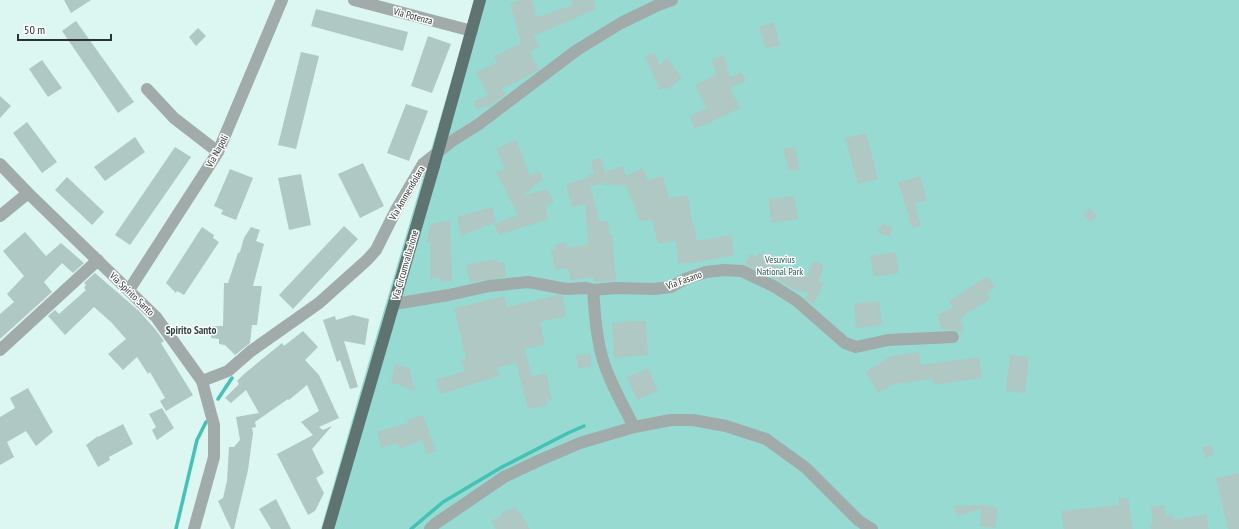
<svg xmlns="http://www.w3.org/2000/svg" width="1239" height="529" font-family="'PT Sans Narrow',sans-serif">
  <style>
    .green { fill: #96dad2 }
    .lines { fill: none; stroke-linecap: round; stroke-linejoin: round }
    .stream { stroke: #44c2b6; stroke-width: 3.5 }
    .building { fill: #afc8c4 }
    .minor { stroke: #a0abaa; stroke-width: 12 }
    .major { stroke: #5f7370; stroke-width: 12 }
    .major-bridge { stroke: #5f7370; stroke-width: 12 }
    .labels { text-anchor: middle; dominant-baseline: central; stroke-width: 3; stroke-linejoin: round; paint-order: stroke }
    .street-label { font-size: 10px; fill: #293331; stroke: #fff }
    .park-label { font-size: 10px; fill: #275b56; stroke: #fff }
    .neighbourhood-label { font-size: 11px; font-weight: bold; fill: #314643; stroke: #fff }
  </style>
  <rect width="100%" height="100%" fill="#dcf6f2"/>
  <!-- green -->
  <path class="green" d="M475,0H1239V529H321L369,361Z"/>
  <g class="lines">
    <!-- stream -->
    <path class="stream" d="M218,399L232,378
      M176,529L197,440L206,422
      M411,529L443,502L502,467L568,433L584,426"/>
  </g>
  <!-- building -->
  <path class="building" d="M64,0H91L71,13Z
    M521,0H532L537,17L573,5L571,0H594L596,9L534,36L539,47L530,52L539,70L502,89L505,95L488,107L487,105L477,110L473,102L488,95L476,72L497,63L494,56L521,43L510,3Z
    M316,9L408,32L403,51L311,26Z
    M76,21L134,102L118,113L62,31Z
    M774,22L780,45L766,49L759,27Z
    M198,28L206,36L196,46L189,37Z
    M428,36L451,44L432,93L411,86Z
    M301,52L319,56L296,149L278,145Z
    M655,53L659,65L667,58L682,78L667,90L664,88L660,90L645,56Z
    M724,55L730,77L742,72L746,81L730,88L740,108L705,125L694,128L690,116L707,108L695,86L716,74L712,59Z
    M42,60L62,88L48,97L29,69Z
    M0,96L11,106L0,118Z
    M406,104L428,111L409,161L387,153Z
    M27,122L57,162L42,173L13,133Z
    M866,133L878,179L858,184L845,138Z
    M135,137L145,152L105,181L94,167Z
    M516,140L530,175L540,171L543,179L522,196L547,189L548,191H549L554,202L545,206L547,211H546L548,219L499,235L494,224L518,215L496,172L505,169L496,149Z
    M175,147L191,157L130,245L115,235Z
    M795,147L800,170L789,171L783,149Z
    M601,158L605,172L623,166L626,176L643,168L648,180L663,176L669,198L688,195L692,223H694L697,241L731,235L734,255L700,262L678,264L676,241L658,244L652,220L640,221L626,186L602,185L614,180L592,186L589,179L599,221H608L609,235L612,234L616,281L594,282L593,277L571,281L568,268L555,270L551,250L556,249L555,245L566,242L567,248L588,244L585,204L572,207L566,184L588,178L587,176L594,174L591,161Z
    M363,163L384,206L360,218L338,174Z
    M230,169L253,178L236,220L221,214L223,210L214,206Z
    M301,174L311,225L289,230L278,178Z
    M920,176L927,200L915,204L921,226L912,228L898,182Z
    M67,177L104,212L92,225L55,190Z
    M794,196L798,219L771,223L768,199Z
    M488,208H493L496,222L461,236L457,217Z
    M1089,208L1097,215L1091,222L1083,215Z
    M450,220L452,281L441,282L440,277L430,279L431,241L426,242L431,224Z
    M882,223L893,228L889,237L878,232Z
    M344,226L358,239L293,309L279,295Z
    M202,227L214,235L213,238L219,242L184,295L177,291L176,293L166,283Z
    M251,227L260,230L256,241L264,244L253,286H262L257,325H252L250,343L235,355L225,345L219,344V339L211,338L212,326H223L224,283H228L238,253L240,252L244,238Z
    M25,232L46,256L61,243L84,263L73,273L62,263L44,282L52,292L0,339V314L14,302L7,294L24,276L3,251Z
    M895,252L899,273L874,277L870,256Z
    M758,253L776,259L774,265L787,269L786,271L807,277L812,261L824,265L819,281L824,283L813,305L805,298L808,293L790,288L775,278L746,265L749,254L757,257Z
    M497,259L498,262H504L506,277L470,282L466,264Z
    M95,273L139,311L155,329L164,341L161,343L193,395L166,411L160,401L165,398L150,372L148,374L137,357L123,370L108,354L126,339L111,322L94,307L65,335L48,316L55,310L59,314L86,290L84,288L86,285L84,283Z
    M987,276L995,287L987,294L990,299L960,318L964,331L959,332L953,330L941,329L938,314L942,313L953,307L949,301Z
    M558,295L563,296L566,316L540,322L545,345L525,349L532,376L546,373L552,400L546,401L547,405L528,409L516,363L497,368L500,376L441,394L436,380L465,371L461,360L466,358L454,308L482,302V301L504,296L507,307Z
    M879,301L882,325L856,328L854,304Z
    M353,315L369,319L365,345L344,341L358,387L350,389L340,360L337,362L323,320L335,316L336,320Z
    M638,321H646L648,355L614,358L612,323Z
    M303,331L318,347L305,360L319,375L339,418L319,427L323,430L332,426L312,449L324,473L316,478L324,493L315,511L308,515L277,454L313,435L301,422L319,411L307,385L289,400L288,399L255,422L256,427L252,428L253,433L248,470L234,529H231L218,501L223,498L227,481L229,447H234L240,440L236,417L259,413L246,390L231,403L225,398L239,384L237,381L244,374L282,343L284,346Z
    M919,352L921,365L979,357L982,378L934,385L933,379L894,384L878,393L866,372L891,356Z
    M591,354V367L578,368L576,355Z
    M1010,355L1029,357L1025,393L1006,391Z
    M395,364L409,368L415,391L391,382Z
    M648,368L658,391L637,400L627,377Z
    M28,388L53,432L36,446L26,431L7,442L14,457L0,465V417L15,408L10,398Z
    M162,408L174,428L157,440L152,430L156,427L149,414Z
    M423,415L436,451L427,454L422,440L400,449L397,443L381,448L377,432L408,423L407,420Z
    M123,424L133,444L109,457L110,460L98,467L86,445L98,436V437Z
    M1212,445L1214,455L1205,458L1202,447Z
    M1239,473V529H1228L1216,478Z
    M1119,498H1128L1133,529H1064L1061,511L1119,505Z
    M276,499L291,529H271L259,509Z
    M984,505L985,506L998,508L995,528L980,526L981,509L958,516L953,506Z
    M1164,505L1166,516L1173,515L1174,520L1206,514L1209,529H1151L1150,524H1153L1151,507Z
    M515,507L520,514L521,513L530,529H496L491,521L502,515V512L506,511Z"/>
  <g class="lines">
    <!-- minor -->
    <path class="minor" d="M354,0L472,31
      M147,89L174,118L218,152
      M0,164L28,193L156,317L202,381L214,425V457L194,529
      M0,216L28,193
      M129,290L218,152L282,0
      M593,290C595,313 596,337 603,360C610,383 623,405 634,427
      M394,304L449,295L489,286L528,282L566,289L586,288L593,290L616,288L654,289L671,287L685,279L706,272L724,270L742,271L775,287L797,301L845,343L856,347L888,340L953,337
      M0,350L98,260
      M202,381L228,371L251,351L319,303L367,260L376,250L396,210L423,164L452,141L479,124L577,50L621,23L658,5L672,0
      M430,529L435,524L504,477L540,460L580,443L634,427L671,420H693L726,426L766,439L806,468L859,521L872,529"/>
    <!-- major -->
    <path class="major" d="M445,126L480,0
      M328,529L434,166"/>
    <!-- major-bridge -->
    <path class="major-bridge" d="M434,166L445,126"/>
  </g>
  <g class="labels">
    <!-- street labels -->
    <g class="street-label">
      <text transform="translate(413 16) rotate(15)">Via Potenza</text>
      <text transform="translate(217 151) rotate(-62)">Via Napoli</text>
      <text transform="translate(407 193) rotate(-60)">Via Ammendolara</text>
      <text transform="translate(405 265) rotate(-74)">Via Circumvallazione</text>
      <text transform="translate(684 280) rotate(-20)">Via Fasano</text>
      <text transform="translate(132 294) rotate(44)">Via Spirito Santo</text>
    </g>
    <!-- park labels -->
    <g class="park-label">
      <text x="780" y="259">Vesuvius<tspan x="780" dy="12">National Park</tspan></text>
    </g>
    <!-- neighbourhood labels -->
    <g class="neighbourhood-label">
      <text x="191" y="330">Spirito Santo</text>
    </g>
  </g>
  <!-- scale -->
  <path d="M18 34v6h93v-6" fill="none" stroke="#293331" stroke-width="2"/>
  <text x="24" y="34" font-size="12" fill="#293331" stroke="#ffffff" stroke-width="3" paint-order="stroke">50 m</text>
</svg>
